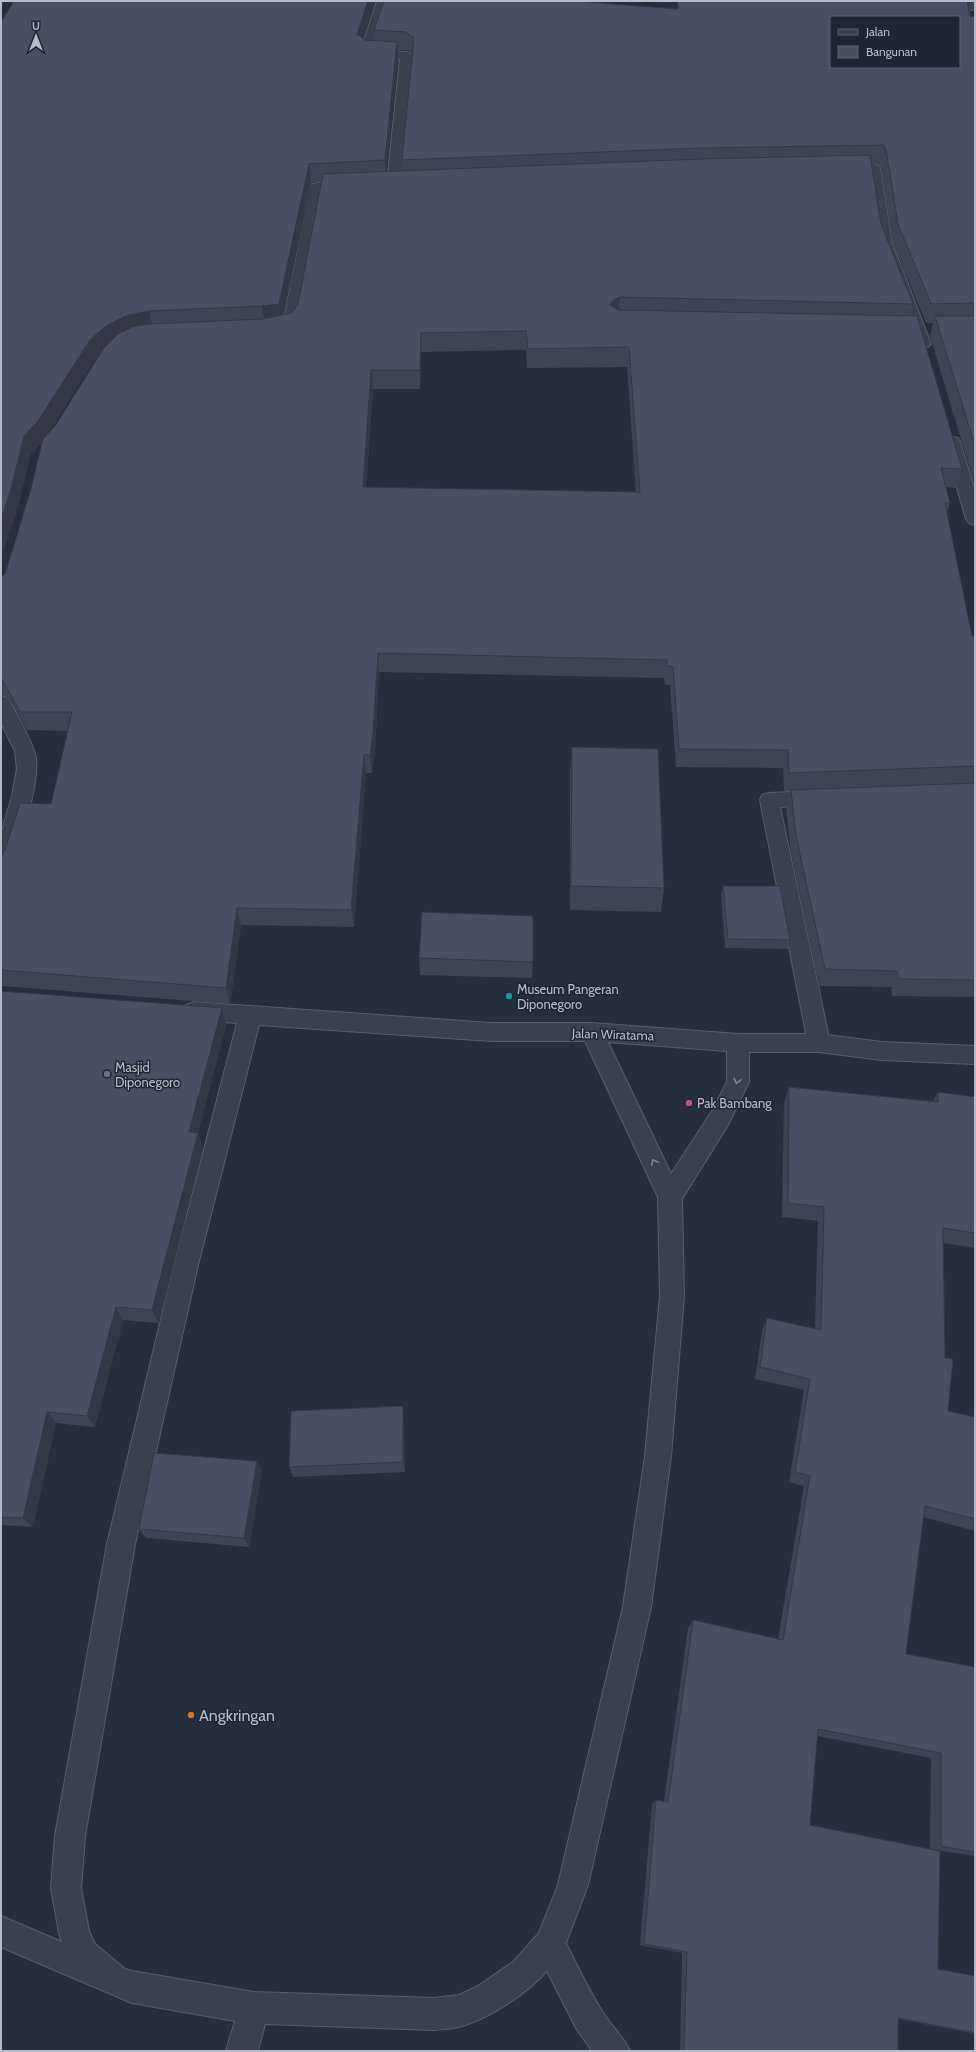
<svg xmlns="http://www.w3.org/2000/svg" width="976" height="2052" font-family="Cabin,sans-serif">
  <style>
    .lines { fill: none; stroke-linecap: round; stroke-linejoin: round }
    .service-casing { stroke: #565f6c; stroke-width: 2 }
    .minor-casing { stroke: #565f6c; stroke-width: 2 }
    .service { fill: #38414e; fill-rule: evenodd }
    .minor { fill: #38414e; fill-rule: evenodd }
    .wall { fill: #3b4654; fill-rule: evenodd }
    .shaded-wall { fill: #303945 }
    .building { fill: #455162; stroke: #303945; fill-rule: evenodd }
    .oneway { stroke: #7c8592 }
    .culture-dot { fill: #0f9aa8; stroke: #1d2633; stroke-width: 1.5 }
    .worship-dot { fill: #6b7280; stroke: #1d2633; stroke-width: 1.5 }
    .hotel-dot { fill: #d1479c; stroke: #1d2633; stroke-width: 1.5 }
    .food-dot { fill: #e8710a; stroke: #1d2633; stroke-width: 1.5 }
    .labels { text-anchor: middle; dominant-baseline: central; stroke-width: 3; stroke-linejoin: round; paint-order: stroke }
    .poi-label { font-size: 13px; fill: #b4bcc9; stroke: #1d2633; text-anchor: start }
    .street-label { font-size: 13px; fill: #b4bcc9; stroke: #1d2633 }
    .near-poi-label { font-size: 16px; fill: #b4bcc9; stroke: #1d2633; text-anchor: start }
  </style>
  <rect width="100%" height="100%" fill="#242f3e"/>
  <g class="lines">
    <!-- service casing -->
    <g class="service-casing">
      <path id="service" d="M817,791L824,793L826,798L824,803L817,805L780,807L830,1043L826,1049L819,1052L812,1049L808,1043L760,800L762,795L769,793Z"/>
    </g>
    <!-- minor casing -->
    <g class="minor-casing">
      <path id="minor" d="M377,1H389L373,50L407,52L413,56L401,183L399,186H389L387,183L400,59L366,57L360,53Z
        M912,1L975,2V10L918,5Z
        M873,164L878,165L880,168L892,243L931,344L928,347H918L915,344L878,243L867,172H837L835,169L837,166L842,165Z
        M349,182L354,183L356,186L354,189L323,191L299,323L293,331L278,335L273,333L270,330L273,327L283,323L310,187L312,184L317,183Z
        M952,437L958,438L960,442L975,491V525L969,523L966,519L944,442L946,438Z
        M1,696L8,698C16,714 34,743 36,759C39,790 20,837 11,867L8,873L1,875V834L12,796L17,769L15,751L1,723Z
        M194,1002L491,1023H592L738,1034H819L882,1042L975,1046V1064L882,1060L819,1052H749V1082L728,1125L682,1199L684,1296L671,1456L651,1607L588,1885L566,1943C578,1967 589,1991 604,2014C612,2027 624,2037 630,2051H592L576,2028L547,1971C527,1993 491,2018 462,2026C453,2029 443,2029 434,2030L265,2024L258,2051H226L235,2021L132,2003L1,1947V1916L62,1942L59,1933L51,1888L55,1836L107,1544L174,1265L237,1023L194,1020L186,1017L183,1011L186,1005ZM259,1025L491,1041H585L658,1197L660,1296L645,1456L623,1607L558,1885L539,1933L513,1962L478,1986L459,1995L434,1998L254,1992L132,1971L125,1969L95,1944L89,1931L81,1888L85,1836L135,1544L198,1265ZM608,1042L727,1051V1082L712,1111L671,1174Z"/>
    </g>
    <!-- service -->
    <use href="#service" class="service"/>
    <!-- minor -->
    <use href="#minor" class="minor"/>
  </g>
  <!-- wall -->
  <path class="wall" d="M14,1H375L363,39L365,40L375,41L374,30L677,9V1H967L970,16L975,17V486L930,336L933,323H926L893,243L881,168L879,164H871L881,224L913,304L910,316L962,469L956,488L946,487L950,503L947,513L972,636H975V997L892,996L891,987L819,986L791,853L786,808L791,791H784L783,768L676,767L670,685H665L664,678L379,672L375,751L372,773H366L354,927L241,925L230,1004L1,986V857L51,804L68,731L27,730L9,697L1,695V578L5,574L31,489L42,442L30,455L18,508ZM398,50H407L412,54L402,160V170L386,171L398,60ZM321,182L298,304L292,313L283,315L311,183ZM526,350L527,368L627,367L636,492L366,488L373,389H420L421,352ZM99,355L55,426L49,432L95,359Z
    M572,747L664,888L661,912L570,910V772Z
    M723,886L790,940L788,949L725,948L721,895Z
    M419,958L533,962L532,978L420,975Z
    M1,991L226,1025L198,1133L203,1148L159,1323L123,1320L95,1427L56,1423L33,1527L1,1525Z
    M789,1087L933,1101L938,1092L975,1097V1248L943,1243L945,1358L948,1411L975,1417V1531L923,1517L906,1654L975,1667V1856L930,1849L931,1758L817,1736L810,1825L938,1969L975,1976V2034L898,2019L797,2051H680L682,1953L640,1945L652,1804L656,1800L664,1801L688,1628L693,1620L778,1639L804,1486L789,1482L804,1390L755,1379L762,1331L767,1318L815,1329L818,1221L782,1217L784,1103Z
    M403,1406L404,1417L405,1472L293,1477L289,1467Z
    M262,1471L249,1547L146,1538L139,1529Z"/>
  <!-- shaded-wall -->
  <path class="shaded-wall" d="M368,1H375L359,53L357,34Z
    M397,42L398,60L386,179L385,160Z
    M309,164L311,183L282,323L265,326L262,306Z
    M620,297L618,316L610,305L613,300Z
    M149,311L153,330L110,345L95,359L44,440L30,455L18,508L1,559V520L24,436L90,340L106,326L128,315Z
    M421,333V352L420,389V370Z
    M371,370L373,389L364,507L363,487Z
    M378,653L379,672L375,751L372,773L370,755Z
    M364,755L366,773L354,927L351,910Z
    M1,814L4,820L1,829Z
    M237,908L241,925L230,1004L226,988Z
    M222,1008L226,1025L198,1133L203,1148L159,1323L152,1310L189,1132Z
    M116,1307L123,1320L95,1427L87,1416Z
    M403,1406L404,1417L405,1472L403,1462Z
    M47,1412L56,1423L33,1527L23,1518Z
    M257,1461L262,1471L249,1547L244,1538Z"/>
  <!-- building -->
  <path class="building" d="M14,1H368L357,34L365,40L397,42L385,160L309,164L279,304L262,306L149,311L128,315L106,326L90,340L38,421L24,436L11,489L1,520V22Z
    M384,1H576L678,9V1H967L970,16L975,17V303L931,304L898,224L886,149L883,145L701,148L402,160L414,38L406,32L374,30ZM831,17H959V67H831Z
    M870,155L881,224L913,304L620,297L613,300L610,305L619,310L917,316L962,469L941,468L950,503H945L972,636H975V766L789,773L788,750L679,749L673,666H667V660L378,653L373,733L370,755H364L351,910L237,908L226,988L1,970V857L5,850L20,803L51,804L72,712H20L2,679L1,678V578L5,574L31,489L43,439L55,426L104,348L118,334L132,327L149,324L262,319L292,313L298,304L323,174L701,159ZM526,331L528,349L629,347L640,492L363,487L371,370H420L421,333Z
    M935,316H975V446Z
    M572,747L658,749L664,888L571,886Z
    M975,783V980L899,979L897,971L825,969L796,836L791,790Z
    M723,886H780L790,940L728,939Z
    M422,912L533,916V962L419,958Z
    M1,991L222,1008L189,1132L198,1133L152,1310L116,1307L87,1416L47,1412L23,1518L1,1517Z
    M789,1087L938,1102V1092L975,1097V1233L943,1228L945,1358L953,1359L948,1411L975,1417V1519L925,1506L906,1654L975,1667V1852L941,1846V1753L818,1729L810,1825L940,1851L938,1969L975,1976V2033L898,2018V2051H684L687,1952L644,1944L656,1800L668,1802L693,1620L783,1640L810,1476L795,1472L810,1379L760,1367L767,1318L821,1330L824,1207L788,1203Z
    M403,1406V1462L289,1467L291,1411Z
    M154,1453L257,1461L244,1538L139,1529Z"/>
  <!-- one-way arrows -->
  <defs><path id="oneway-chevron" d="M-2-3.5L2.5 0L-2 3.5" fill="none" stroke-width="1.6" stroke-linecap="round" stroke-linejoin="round"/></defs>
  <g class="oneway">
    <use href="#oneway-chevron" transform="translate(737 1081) rotate(102)"/>
    <use href="#oneway-chevron" transform="translate(654 1162) rotate(-115)"/>
  </g>
  <!-- markers -->
  <circle class="culture-dot" cx="509" cy="996" r="4"/>
  <circle class="worship-dot" cx="107" cy="1074" r="4"/>
  <circle class="hotel-dot" cx="689" cy="1103" r="4"/>
  <circle class="food-dot" cx="191" cy="1715" r="4"/>
  <g class="labels">
    <!-- poi labels -->
    <g class="poi-label">
      <text x="517" y="989">Museum Pangeran<tspan x="517" dy="15">Diponegoro</tspan></text>
      <text x="115" y="1067">Masjid<tspan x="115" dy="15">Diponegoro</tspan></text>
      <text x="697" y="1103">Pak Bambang</text>
    </g>
    <!-- street labels -->
    <g class="street-label">
      <text transform="translate(613 1034) rotate(2)">Jalan Wiratama</text>
    </g>
    <!-- near-poi labels -->
    <g class="near-poi-label">
      <text x="199" y="1715">Angkringan</text>
    </g>
  </g>
  <!-- border -->
  <rect width="976" height="2052" fill="none" stroke="#b4bcc9" stroke-width="4"/>
  <!-- legend -->
  <rect x="830" y="16" width="130" height="52" fill="#1d2633" stroke="#59626f"/>
  <rect x="838" y="29" width="20" height="6" fill="#38414e" stroke="#59626f"/>
  <text x="866" y="36" font-size="12" fill="#b4bcc9">Jalan</text>
  <rect x="838" y="46" width="20" height="12" fill="#455162" stroke="#59626f"/>
  <text x="866" y="56" font-size="12" fill="#b4bcc9">Bangunan</text>
  <!-- north arrow -->
  <g transform="translate(36 36)" stroke="#1d2633" stroke-width="3" paint-order="stroke">
  <path d="M0-3L7 15L0 10L-7 15Z" fill="#b4bcc9"/>
  <text y="-6" font-size="11" font-weight="bold" text-anchor="middle" fill="#b4bcc9">U</text>
  </g>
</svg>
